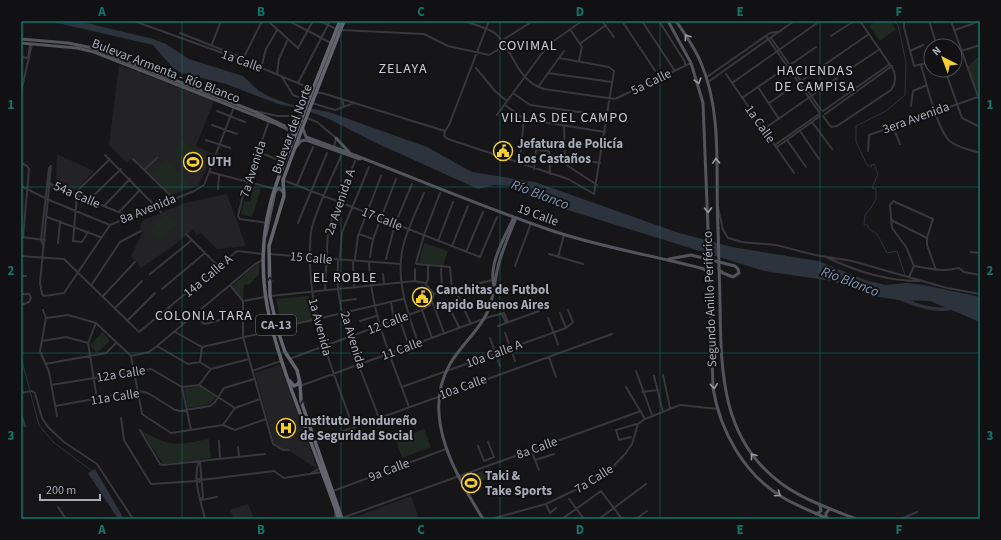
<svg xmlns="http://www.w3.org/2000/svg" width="1001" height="540" font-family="'Source Sans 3',sans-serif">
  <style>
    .built { fill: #232225 }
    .green { fill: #202822 }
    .water { fill: #2c333d }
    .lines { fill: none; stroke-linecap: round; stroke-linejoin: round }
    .stream { stroke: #2c333d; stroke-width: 1 }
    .river { stroke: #2c333d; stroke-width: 3.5 }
    .minor { stroke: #37373d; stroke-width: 2 }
    .major { stroke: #53545c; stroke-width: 3 }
    .highway { stroke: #63646e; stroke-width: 3.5 }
    .major-bridge { stroke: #53545c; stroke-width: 3 }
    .highway-bridge { stroke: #63646e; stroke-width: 3.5 }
    .oneway { stroke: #979aa6 }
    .oneway2 { stroke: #212225 }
    .grid { fill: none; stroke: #0f766e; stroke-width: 1; stroke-opacity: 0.55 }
    .labels { text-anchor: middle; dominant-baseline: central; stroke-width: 4; stroke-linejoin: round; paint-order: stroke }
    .shield { fill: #111113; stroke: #7b7d86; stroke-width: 1 }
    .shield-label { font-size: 12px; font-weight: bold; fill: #a8abb8 }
    .street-label { font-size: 13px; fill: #a8abb8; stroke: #111113 }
    .poi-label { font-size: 13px; font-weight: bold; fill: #a8abb8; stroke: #111113; text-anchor: start }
    .neighbourhood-label { font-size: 14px; letter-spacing: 1px; fill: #c9cad4; stroke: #111113 }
    .water-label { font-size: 14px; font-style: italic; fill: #7e94b4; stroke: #111113 }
    .neatline { fill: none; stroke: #0f766e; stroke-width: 1.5 }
    .grid-label { font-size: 13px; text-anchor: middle; font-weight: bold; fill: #0f766e }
  </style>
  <rect width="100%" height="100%" fill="#161618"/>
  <!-- built -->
  <path class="built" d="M119,65L214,101L196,146L214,154L198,186L171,195L133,157L127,163L109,145Z
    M57,154L94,171L74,191L56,185Z
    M227,194L246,246L217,249L201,233L196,235L194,229L173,246L141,268L131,256L142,233V230L140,227L143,220L185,203Z
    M280,365L317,467L316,468L288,450L278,449L274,443L255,373Z
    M411,496L419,519H352V518Z
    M248,504L253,516L250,519H234L230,510Z"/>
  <!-- green -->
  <path class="green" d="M876,21H890L896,29L880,41L869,26Z
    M980,55V97L967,67Z
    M181,140L207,155L198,172L191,170L173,154Z
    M166,159L188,182L172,195L151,173Z
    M253,187L261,189L252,217L241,214L244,201L250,202Z
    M167,213L177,224L160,240L150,230Z
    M424,243L448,251L443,266L419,263Z
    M259,263V274L250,284L244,285L243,300L232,286Z
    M309,296L313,320L282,327L276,299Z
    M103,332L110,341L97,353L90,345Z
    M199,386L215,397C211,407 198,406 188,408L184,389Z
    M424,429L431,447L402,458L396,440Z
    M142,431C173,448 175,445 209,439L211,458L163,464Z
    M485,470L488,478L468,487L463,478Z"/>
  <!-- water -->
  <path class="water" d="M49,21H78L153,39L166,44L189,59L243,76L259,91L272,98L289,104L329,112L427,147L472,172L535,182L676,232L732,247L818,261L868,281L886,285L907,283L924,285L980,297V322L930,301L898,300L874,296L832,281L764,271L558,207L509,186L494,185L478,189L374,142L329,119L303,109L278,104L226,84L181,73L172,67L153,45Z
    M95,469L124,519H118L88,473Z"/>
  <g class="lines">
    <!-- stream -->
    <path class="stream" d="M894,21L898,25L906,62L905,95L886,111L856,126V142L867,165L872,167L871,165L874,164L878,174L872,188L876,189V199L871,208L865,215L864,225H868V228L877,234L887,253L897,251L905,275
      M912,299L913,304
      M21,357L39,425L53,442L92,471"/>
    <!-- river -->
    <path class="river" d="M899,298C917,305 933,312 952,308"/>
    <!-- minor -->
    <path class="minor" d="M134,21L242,60L305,86L311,92
      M268,21L298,48L313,21
      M289,21L331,43
      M320,21L336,29
      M465,21C472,24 491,29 496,34C514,52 517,81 544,89L615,99L691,63
      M602,21L614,37
      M622,21L660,78
      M642,21L675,71
      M659,21L685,62V66
      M904,21V27L914,66L931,62
      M929,21L937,46
      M951,21L980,102
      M570,29L582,47L579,61
      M341,30L424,34L448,46L489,55L504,46
      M955,30L980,21
      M180,33L243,58
      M766,36L819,112
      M831,36L854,21
      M771,38L821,110
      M501,41L533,21L535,22
      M581,43L606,25
      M212,44L221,21
      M910,51L923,45
      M955,53L980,45
      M21,57L29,58
      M244,57L262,21
      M28,58L30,44
      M921,65C926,82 938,133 951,142C959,148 971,150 980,153
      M853,67L880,49
      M261,68L266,49L277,30
      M476,68L495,91L507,101
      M945,70L962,118L980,127
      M548,73L612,82
      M277,74L279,59L288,39
      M726,74L794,173
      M282,77L293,95L308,101
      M707,77L770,33L781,31
      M801,81L869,34
      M708,82L794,21
      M298,83L330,21
      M732,83L820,21
      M305,86L314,87
      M538,87L564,51
      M758,87L779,119
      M21,92L32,44
      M316,93H322L445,131
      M513,93L530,105L607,116
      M742,98L816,47
      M342,99L344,107
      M312,103L335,110L354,103
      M769,103L788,90
      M505,105L524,119L605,132
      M911,106L913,91L927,85
      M217,111L245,122
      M256,111L277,116H303
      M823,111L890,64
      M825,114L892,66
      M497,115L548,45L582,21
      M823,116L831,127L837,126L891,90C896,83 896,76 893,69L860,21
      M307,118L317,122L336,138L334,147
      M812,122L832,149
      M212,125L237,134
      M564,126L565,164L597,185
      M893,127L900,144
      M764,129L837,78
      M445,131L444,136L448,139L568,179L594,194L614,71L609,67L559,58
      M445,131L449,125L489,21
      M800,131L819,159
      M206,140L230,148
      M787,140L806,167
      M565,142L603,147
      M775,145L819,114
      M777,147L820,116
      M868,151L869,135L978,97
      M258,152L284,162
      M105,155L161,212
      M341,156C331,179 319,203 312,227C309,239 310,254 310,266C312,324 334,373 353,427
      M215,158L224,161
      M133,159L173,198
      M520,159L524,119
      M576,159L600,163
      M21,163L27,166L29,169L23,238
      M51,166L40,283L42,294L44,296L64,293L110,225L194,191L204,185L234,107
      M534,169L536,150L549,151L550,174
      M144,170L157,158
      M210,172L275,189
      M283,180L480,257L497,217
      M48,183L128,216
      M297,185L313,147
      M21,186L49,200L110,225
      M218,189L219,175
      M74,194L110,159
      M77,195L73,241L82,242L88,232
      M89,200L121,169
      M104,206L130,179
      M718,207L723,230L728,238L742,242L776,245L815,255L852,261L947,288L980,294
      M119,212L140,190
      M47,217L100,237
      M891,220L927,238
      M267,223L240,219L238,216L244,191L269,121
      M298,223L327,153
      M979,231H980
      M186,234L219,267
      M359,234L373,239
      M21,237L45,240
      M438,241L453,202
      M58,243L60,221
      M452,246L468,206
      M44,247L41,240L49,168L51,166
      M466,252L483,212
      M971,252L980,253
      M269,254L401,264
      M549,254L583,264
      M21,256L64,259L139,332L237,251L263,254
      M340,257L342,232L369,167
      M370,257L373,239L396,179
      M558,257L564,235
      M826,257C855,271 887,281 919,281
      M355,259L358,236L381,176
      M386,259L395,224L412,184
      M338,261C338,270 337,279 338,288C342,331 364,377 379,418
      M353,262L354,287
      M369,263C371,314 392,360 409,407
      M416,263L424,235L440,193
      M417,264L450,267L452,290
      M441,266L442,292
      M515,266L531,223
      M415,269V281
      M936,270L927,245V238L933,219L893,201L890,205L892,228L906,247L914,266C932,269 942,272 959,268L964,272L980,275
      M150,274L192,240
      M383,274L384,284
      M21,276H26
      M909,277L914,266
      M426,283L428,280V265
      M92,284L120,242L141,231
      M230,285L243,301L265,297
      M162,289L205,253
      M325,290L328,229L355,161
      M21,294H29L31,298L29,302L21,305
      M434,294L493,280
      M103,296L135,262
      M270,296L415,281L425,283L434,294
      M458,296L471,324
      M243,301V337L266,419L273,444L283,450H288
      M341,301L356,299
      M432,301L444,333
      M391,302L394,320
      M447,303L459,327
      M115,308L142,281
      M168,308L183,324
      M43,310L46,318L40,351L49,372L57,416
      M422,310L432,338
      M560,313L566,328
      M502,314L506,323
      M193,316L205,324L243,314
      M46,318L68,315L96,323L131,356
      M399,318L409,346
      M548,318L558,344
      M127,321L155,293
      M360,321L376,316
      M96,323L88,343L97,399
      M498,326L539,311
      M278,328L403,299
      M175,332L202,347L271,331
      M505,333L515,361
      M490,338L500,366
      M42,341L66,337L88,343
      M418,343C408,312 395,280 403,247C407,229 417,210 424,193
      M157,346L188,364L200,362
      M202,347L200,362L211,369
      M131,356L142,414L171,433L223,425L235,430L266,419
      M131,356L149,352L157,346L254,265L262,260
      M549,357L556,377
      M289,359L422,310L430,305L434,294
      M45,364L106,353L116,343
      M252,371L281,361
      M636,371L652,415
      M663,375L670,408
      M654,376L663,412
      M51,385L151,369L182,387L199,385L211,369L249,359
      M199,385L235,408
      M300,386L489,317L504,313L508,322
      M182,387L191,430
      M402,387L566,328L573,322L568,310
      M626,387L645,419
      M642,392L658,390
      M21,393L32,391L35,393L42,418L48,427L64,442L97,464L133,519
      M55,406L138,391L148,393L175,410L180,411L210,406L215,402L224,388L254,379
      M21,413L25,426
      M121,418L124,440L151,484L197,481
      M223,425L235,408L260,399
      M140,430L160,464L163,465L265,454
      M631,437L619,440L616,430L637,424
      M219,441L220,459
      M316,441L612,334
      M478,446L484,461L494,457L488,442
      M238,447L239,457
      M531,450L539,470
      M535,460L554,454
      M199,461C192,479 201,501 205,519
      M200,461L203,497L201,499
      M310,474L320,468
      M199,479L201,480L199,482L197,480Z
      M201,480L274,471L284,478L322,472
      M333,491L446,449
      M569,499L584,519
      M201,500L217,497
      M546,504L550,513L556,508
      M58,507L66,519
      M342,518L641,411
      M335,519V510
      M491,519L546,504L598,479L608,472L625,454L632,444L638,424L645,419L680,405L718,409
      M562,519L601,491L622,519
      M599,519L646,484
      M636,519L647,511
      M901,519L917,512"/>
    <!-- major -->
    <path class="major" d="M668,21L691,63L703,103L708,229
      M676,21C685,34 695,48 701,63C723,114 715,174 718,228
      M21,39L68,43L93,48L253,111L285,126L292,128L299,125
      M21,43L77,48L94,52L274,123L291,131L294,137
      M208,93L218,92L220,95L219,98
      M303,129L306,137C387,166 466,201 547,229C598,247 652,255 704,269L709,273
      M336,138L349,152
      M296,147L301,141L306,140L360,159
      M266,235L275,192L279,188L283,192
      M669,259L691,255L735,266L738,269L739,273L733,277L723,273L719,270
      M709,263L713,388C720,431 744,474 782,497C797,506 813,512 829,519
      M719,268C723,346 710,432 782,484C804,500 831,509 856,519
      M494,286C488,264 505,237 514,217
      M816,514L821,511L820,506
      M826,518V513L830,509
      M483,519C456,475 420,416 450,364C460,346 478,332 487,313C495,297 494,280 499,263C503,248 510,233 516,218"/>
    <!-- highway -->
    <path class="highway" d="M309,99L340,21
      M313,100L344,21
      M301,120C291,148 277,176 270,205C252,278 272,338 297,405C311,443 326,481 339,519
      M305,121L283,180L284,196L269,246L270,296L277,328L285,352L297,370L300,383L301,401L342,519
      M290,381L294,386L298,384L299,381"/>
    <!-- major-bridge -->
    <path class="major-bridge" d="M718,228L719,268
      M708,229L709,263"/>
    <!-- highway-bridge -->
    <path class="highway-bridge" d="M301,120L309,99
      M305,121L313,100"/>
  </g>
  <!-- one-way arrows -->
  <defs><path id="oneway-chevron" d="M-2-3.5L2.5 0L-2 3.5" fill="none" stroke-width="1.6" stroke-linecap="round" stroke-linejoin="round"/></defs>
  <g class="oneway">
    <use href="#oneway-chevron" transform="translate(687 37) rotate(-124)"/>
    <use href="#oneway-chevron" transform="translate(698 81) rotate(73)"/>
    <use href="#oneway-chevron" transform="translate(716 161) rotate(-92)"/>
    <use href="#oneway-chevron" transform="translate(708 210) rotate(89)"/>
    <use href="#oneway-chevron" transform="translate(714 386) rotate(84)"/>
    <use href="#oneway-chevron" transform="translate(753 456) rotate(-128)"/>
    <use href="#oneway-chevron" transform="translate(778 494) rotate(35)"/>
  </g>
  <g class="oneway2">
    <use href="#oneway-chevron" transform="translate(270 280) rotate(-92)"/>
    <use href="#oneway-chevron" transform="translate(303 403) rotate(-101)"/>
  </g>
  <!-- grid -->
  <path class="grid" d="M182,21V519M341,21V519M500,21V519M660,21V519M820,21V519M21,187H980M21,353H980"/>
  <!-- icons -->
  <defs>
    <g id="civic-ring" transform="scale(1)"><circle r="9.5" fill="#111113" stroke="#f6cf30" stroke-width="1.5"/><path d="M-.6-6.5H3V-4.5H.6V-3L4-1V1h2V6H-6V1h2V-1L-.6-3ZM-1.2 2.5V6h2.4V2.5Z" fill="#f6cf30"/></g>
    <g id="stadium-ring" transform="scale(1)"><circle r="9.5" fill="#111113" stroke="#f6cf30" stroke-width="1.5"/><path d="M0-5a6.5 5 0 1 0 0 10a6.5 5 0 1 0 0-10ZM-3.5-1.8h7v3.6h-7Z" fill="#f6cf30"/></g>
    <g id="hospital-ring" transform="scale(1)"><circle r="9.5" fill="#111113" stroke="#f6cf30" stroke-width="1.5"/><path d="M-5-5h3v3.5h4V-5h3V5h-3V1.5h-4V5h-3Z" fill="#f6cf30"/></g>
  </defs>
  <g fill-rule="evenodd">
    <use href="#civic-ring" x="503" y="151"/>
    <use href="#stadium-ring" x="193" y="162"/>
    <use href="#civic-ring" x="422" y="297"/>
    <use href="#hospital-ring" x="286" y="428"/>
    <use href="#stadium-ring" x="471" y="483"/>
  </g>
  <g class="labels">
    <!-- shield labels -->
    <rect class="shield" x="256" y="315" width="40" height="20" rx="3"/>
    <g class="shield-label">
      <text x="276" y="325">CA-13</text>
    </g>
    <!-- street labels -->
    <g class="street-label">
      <text transform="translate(242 61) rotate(20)">1a Calle</text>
      <text transform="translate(166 71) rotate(21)">Bulevar Armenta - Río Blanco</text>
      <text transform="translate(651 82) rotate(-26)">5a Calle</text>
      <text transform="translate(916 118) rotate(-20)">3era Avenida</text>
      <text transform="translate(760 124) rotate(55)">1a Calle</text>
      <text transform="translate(292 129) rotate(-70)">Bulevar del Norte</text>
      <text transform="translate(253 169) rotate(-72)">7a Avenida</text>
      <text transform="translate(77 195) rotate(23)">54a Calle</text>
      <text transform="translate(340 202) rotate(-71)">2a Avenida A</text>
      <text transform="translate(148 209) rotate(-22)">8a Avenida</text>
      <text transform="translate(538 215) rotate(20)">19 Calle</text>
      <text transform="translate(382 219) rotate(22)">17 Calle</text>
      <text transform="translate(311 258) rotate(5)">15 Calle</text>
      <text transform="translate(208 276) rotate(-40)">14a Calle A</text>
      <text transform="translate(710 299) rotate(-92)">Segundo Anillo Periférico</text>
      <text transform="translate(388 323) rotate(-21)">12 Calle</text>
      <text transform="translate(320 327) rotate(75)">1a Avenida</text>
      <text transform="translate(353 340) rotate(73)">2a Avenida</text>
      <text transform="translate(402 349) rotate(-20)">11 Calle</text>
      <text transform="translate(494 354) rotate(-20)">10a Calle A</text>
      <text transform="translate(121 374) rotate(-9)">12a Calle</text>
      <text transform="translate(463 387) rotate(-20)">10a Calle</text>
      <text transform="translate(115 397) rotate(-9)">11a Calle</text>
      <text transform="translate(537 448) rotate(-20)">8a Calle</text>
      <text transform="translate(389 470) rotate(-21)">9a Calle</text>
      <text transform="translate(594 479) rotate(-32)">7a Calle</text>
    </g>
    <!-- poi labels -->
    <g class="poi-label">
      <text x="517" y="144">Jefatura de Policía<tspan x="517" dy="15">Los Castaños</tspan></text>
      <text x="207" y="162">UTH</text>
      <text x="436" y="290">Canchitas de Futbol<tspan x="436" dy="15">rapido Buenos Aires</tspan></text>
      <text x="300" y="421">Instituto Hondureño<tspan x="300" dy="15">de Seguridad Social</tspan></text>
      <text x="485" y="476">Taki &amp;<tspan x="485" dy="15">Take Sports</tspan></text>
    </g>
    <!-- neighbourhood labels -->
    <g class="neighbourhood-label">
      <text x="528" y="46">COVIMAL</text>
      <text x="403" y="69">ZELAYA</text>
      <text x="815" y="71">HACIENDAS<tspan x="815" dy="16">DE CAMPISA</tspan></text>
      <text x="565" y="118">VILLAS DEL CAMPO</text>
      <text x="345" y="278">EL ROBLE</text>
      <text x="204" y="316">COLONIA TARA</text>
    </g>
    <!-- water labels -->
    <g class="water-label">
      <text transform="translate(540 195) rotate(21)">Río Blanco</text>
      <text transform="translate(850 282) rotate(21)">Río Blanco</text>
    </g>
  </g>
  <!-- border -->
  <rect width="1001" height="540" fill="none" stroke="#111113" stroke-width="44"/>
  <!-- north arrow -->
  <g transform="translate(943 58) rotate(318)"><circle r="19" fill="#111113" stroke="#4d4f55"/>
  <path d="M0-3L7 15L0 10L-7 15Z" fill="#f6cf30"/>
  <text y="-6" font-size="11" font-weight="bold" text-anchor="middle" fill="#a8abb8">N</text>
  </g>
  <!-- scale -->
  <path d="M40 494v6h60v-6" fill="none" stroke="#a8abb8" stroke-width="2"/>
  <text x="46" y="494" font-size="12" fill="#a8abb8" stroke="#111113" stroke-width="3" paint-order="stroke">200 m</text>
  <rect x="22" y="22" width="957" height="496" class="neatline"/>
  <g class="grid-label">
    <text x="102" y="16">A</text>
    <text x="261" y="16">B</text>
    <text x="421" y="16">C</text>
    <text x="580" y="16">D</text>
    <text x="740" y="16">E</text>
    <text x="899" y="16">F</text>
    <text x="11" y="109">1</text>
    <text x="990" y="109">1</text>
    <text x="11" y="275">2</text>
    <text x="990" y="275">2</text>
    <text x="11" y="440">3</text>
    <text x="990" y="440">3</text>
    <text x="102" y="534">A</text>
    <text x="261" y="534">B</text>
    <text x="421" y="534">C</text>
    <text x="580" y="534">D</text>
    <text x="740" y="534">E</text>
    <text x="899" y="534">F</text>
  </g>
</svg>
